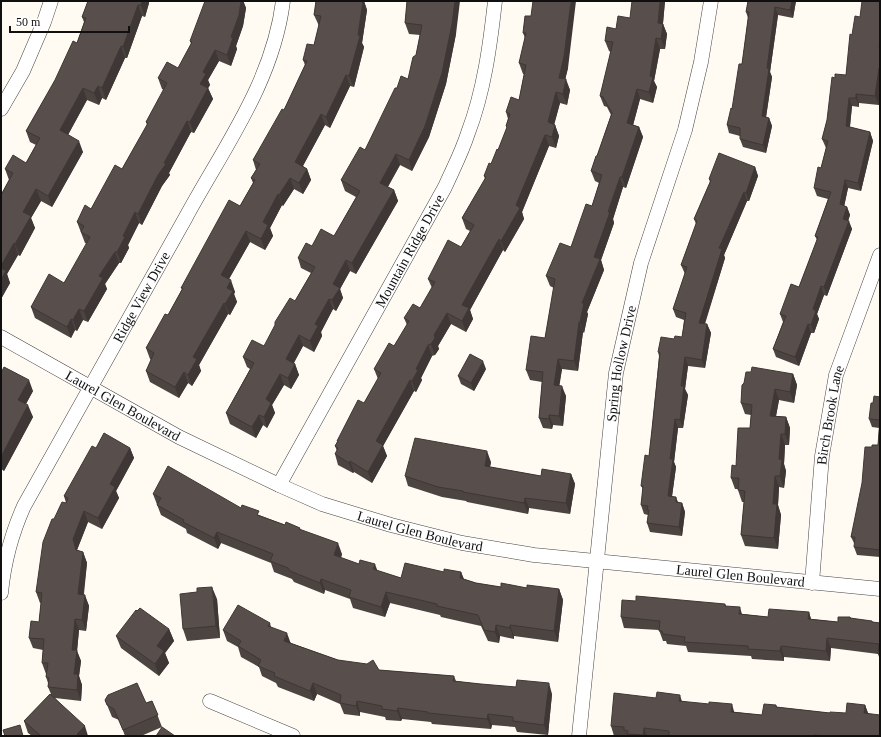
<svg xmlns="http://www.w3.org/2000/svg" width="881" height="737" font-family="'Times New Roman',serif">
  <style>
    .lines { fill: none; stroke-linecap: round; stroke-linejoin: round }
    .street-casing { stroke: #434343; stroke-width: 15 }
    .street { stroke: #fff; stroke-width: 14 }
    .wall { fill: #4c4441 }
    .shaded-wall { fill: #3e3735 }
    .building { fill: #584f4c; stroke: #3e3735 }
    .labels { text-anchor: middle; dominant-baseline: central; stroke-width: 4; stroke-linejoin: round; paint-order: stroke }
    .street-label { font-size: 14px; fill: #101010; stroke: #fff }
  </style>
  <rect width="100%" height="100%" fill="#fffbf3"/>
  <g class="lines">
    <!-- street casing -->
    <g class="street-casing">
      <g id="street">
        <path d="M1,109L23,71L44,22L51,1"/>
        <path id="s1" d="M1,337L179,437L279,485L322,504L391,525L462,543L534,555L880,589"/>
        <path id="s2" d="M279,485L445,187C453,169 462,152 468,133C484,91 490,46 495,1"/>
        <path id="s3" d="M812,583L822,456L836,375L880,255"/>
        <path id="s4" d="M1,593C4,562 11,535 24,506C78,410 132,313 186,217C224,147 273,82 283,1"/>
        <path d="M210,701L293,736"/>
        <path id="s5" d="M579,736L616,373L641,263L685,130L701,62L711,1"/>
      </g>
    </g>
    <!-- street -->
    <use href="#street" class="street"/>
  </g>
  <!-- wall -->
  <path class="wall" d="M88,1L149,3L145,17L142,16L127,58H125L106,100L102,98L99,105L87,100L68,135L83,152L52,207L41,201L31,218L35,228L20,256L18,255L7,274L10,283L1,299V195L9,180L5,169L26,163L36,145L30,142L26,131L77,43L84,22L82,17Z
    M316,1H364L367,10L362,43L364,47L354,87L350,86L330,128L325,125L303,166L307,169L311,180L303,194L294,189L283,206L282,205L270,228L273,236L265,250L250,242L229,279L235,292L234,294L237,302L230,315L228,314L199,365L201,371L192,386L188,383L179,398L150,382L146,371L151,360L150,359L146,348L168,315L182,289L181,288L240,206L253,183L251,178L256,170L253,160L284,110L305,65L303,60L314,45L319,26L314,15Z
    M407,1L456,34L446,84L429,137L412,171L400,165L388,187L394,190L398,201L356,274L350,271L340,289L343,298L336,311L333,309L321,332L322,336L314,352L303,346L294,363L295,364L299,375L291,389L284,385L272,405L275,413L267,428L263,425L256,438L230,424L226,413L250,369L247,367L243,357L264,346L295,301L311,273L301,268L298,258L312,246L334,236L356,197L345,191L341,180L365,150L397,88L408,79L416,55L420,35L409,34L405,23Z
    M665,1L663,24L667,34L665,49H660L654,81L657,87L653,103L640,99L633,125L639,127L643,137L626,188L623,187L613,219L614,223L601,260L604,270L587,312L588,314L584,333L583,332L578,371L562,369L559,385L566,396L563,426L553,425L552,429L543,428L539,418L542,382L530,380L526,370L545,338L554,288L550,286L546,276L571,247L592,206L599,183L595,181L591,171L597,156L611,115L607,107L604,106L600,96L611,52L609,51L605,41L616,29L630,18Z
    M748,1H796L793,18L778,15L770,72L772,77L766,117L769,118L772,126L766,153L743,147L740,139V136L729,133L727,125L732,109L742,64L748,18L746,12Z
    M880,1V92L879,105L859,103V107L852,106L850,127L870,132L873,141L861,191L848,188L844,206L847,207L850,215L848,221L852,229L827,296L824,295L817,314L819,319L814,333H811L799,366L776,357L773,349L783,322L780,314L799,287L817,240L815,236L828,199L817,196L814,188L821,168L826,148L822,139L827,120L835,78L846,75L852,35L860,17Z
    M244,3L246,8L243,26L236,46L237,49L231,66L219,61L208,80L210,85L208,88L213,99L194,133L191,132L169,173L170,175L162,186L142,225L139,223L128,245L129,248L121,263H119L105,284L107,289L88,322L83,320L77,331L75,330L71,338L35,318L31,307L64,283L87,244L85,243L77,222L91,209L122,169L147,125L146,122L164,90L162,89L158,78L178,68L191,44L190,41Z
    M525,16L568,68L565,79L570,90L567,105L560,103L554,124L555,125L559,136L556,148L549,146L522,212L524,219L505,252L503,250L470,310L473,319L466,332L451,324L438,346L439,349L435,355L432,356L421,378L422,380L416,392L414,391L383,446L387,456L372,483L354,472L353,473L338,465L335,454L337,451L335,446L337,442V441L364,403L378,379L374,369L394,346L407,325L404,318L420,308L432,288L428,279L461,247L470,231L466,229L462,218L485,179L484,176L491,164L498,150L507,128L506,126L508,119L506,112L519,100L524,74H523L519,63L525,38L523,33Z
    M755,167L758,176L749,201H747L724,255L725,258L705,324H707L711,333L705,368L688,366L685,389L688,395L683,428H678L674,462L676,467L672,496L679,503H682L685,512L682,536L650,532L647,523L648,515L644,514L641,505L643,489L641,486L649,456L652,429L659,356L658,352L674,339L682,337L684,320L676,317L673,309L685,274L681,265L696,224L694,219L710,182L709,179Z
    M486,369L474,391L461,384L458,376Z
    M751,372L793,374L797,385L794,403L779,400L776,416L786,417L790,428L789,445H785L784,464L786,471L784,488L779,487L778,505L781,515L778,549L745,546L741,535L744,502H742L738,490V489H735L731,478L750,428L751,415L745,414L741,403L744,383Z
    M1,373L33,391L26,404L33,417L4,471L1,469Z
    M880,397V557L857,555L854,547L855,545L851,537L872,447L878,445L879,428L872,427L869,419L873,403Z
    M96,448H130L134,458L116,491L119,498L102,529L88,522L77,550L83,552L87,563L84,594L89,606L86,631L79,630L77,651L81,661L79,676L82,685L81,701L55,698L88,736H32L28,733L24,721L51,694L48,687V683L46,677L47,674H46L42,663L43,650L33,648L29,638L39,622L41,603H40L36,592L54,519L66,503L64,496Z
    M491,462L490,467L541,476L571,474L575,484L570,514L529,508L528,514L467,502L466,501L442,497L408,486L405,476Z
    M153,494L241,508L285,525L300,528L301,530L342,554L341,558L377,571L401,578L444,572H461L464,579L476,583L501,587L559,589L563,600L558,642L514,636V639L500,636L499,643L488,641L481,626L441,617L440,615L390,603L385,617L353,608L350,599L325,590L324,594L294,582L292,579L274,572L271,563L221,543L218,549L187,533L186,529L161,515Z
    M217,599L220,638L187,641L183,629Z
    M636,601L725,604L726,606L742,614L768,617L809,612L811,619L838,622L850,617L851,618L880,623V660L878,654L831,648L830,661L784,657V661L752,659L751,656L688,652L686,646L667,644L666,641H663L659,630L624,628L621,617Z
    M270,623L271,627L291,643L338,660L379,670L454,676L456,681L552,694L548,735L517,732L515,727L492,725L491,729L432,724L431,722L402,719L401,721L386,720L385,717L360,712V716L344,714L340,704L317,694L314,701L278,687L276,683L262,676L259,667L241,657L238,647L227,641L223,630Z
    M169,629L174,641L165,653L169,663L159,676L121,648L116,636Z
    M656,698L682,701L735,712L762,715L776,705L777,707L830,713H846L865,705L868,713L880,736H614L611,726Z
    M105,700L146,703L152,701L162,727L141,736H125L119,720L112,717Z"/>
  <!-- shaded-wall -->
  <path class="shaded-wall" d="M142,1H149V3L145,17L141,5Z
    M241,1H244V3L246,8L243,26L236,46L237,49L231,66L227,55Z
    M363,1H364L367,10L362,43L364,47L354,87L349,76L358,35Z
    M455,1H460L456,34L446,84L429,137L412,171L409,160Z
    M571,1H576L568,68L563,89L559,78Z
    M660,1H665L662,33L658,23Z
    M792,1H796L793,18L790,10Z
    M138,5L142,16L127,58L123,47Z
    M775,7L778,15L770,72L772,77L765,124L762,116L767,68Z
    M663,24L667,34L665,49L661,39Z
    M656,38L660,49L654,81L657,87L653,103L649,92L650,76Z
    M121,46L125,58L106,100L102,88Z
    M215,50L219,61L208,80L210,85L204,95L200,84L203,72Z
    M879,68L880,72V92L879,105L875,96Z
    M346,75L350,86L330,128L326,117Z
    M566,79L570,90L567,105L563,94Z
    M98,86L102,98L99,105L94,93Z
    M83,88L87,100L64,142L60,130Z
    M208,88L213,99L194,133L190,122Z
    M637,89L640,99L631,133L627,123Z
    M556,92L560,103L552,133L548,122Z
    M856,94L859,103V107L856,98Z
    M849,98L852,106L849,135L846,126Z
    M321,114L325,125L299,173L295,162Z
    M769,118L772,126L766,153L763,145Z
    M187,121L191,132L169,173L170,175L162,186L142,225L138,214L164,163Z
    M555,125L559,136L556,148L552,137Z
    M639,127L643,137L626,188L622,177Z
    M870,132L873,141L861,191L858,183Z
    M545,135L549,146L522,212L524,219L505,252L501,241Z
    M79,141L83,152L52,207L48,196Z
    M396,154L400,165L384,193L380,183Z
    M755,167L758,176L749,201L746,193Z
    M307,169L311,180L303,194L299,183Z
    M620,177L623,187L613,219L614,223L601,260L604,270L587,312L588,314L584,333L580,322L582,303L594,257Z
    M290,178L294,189L283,206L279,195Z
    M845,180L848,188L843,212L840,204Z
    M36,189L41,201L31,218L35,228L20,256L15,244L23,212Z
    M394,190L398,201L356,274L352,263Z
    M744,192L747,201L724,255L725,258L702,332L699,323L719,248Z
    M278,194L282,205L270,228L273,236L265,250L261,239L263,222Z
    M847,207L850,215L846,227L843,219Z
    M135,212L139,223L128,245L129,248L121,263L117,252L123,236Z
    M849,221L852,229L827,296L824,287Z
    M246,231L250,242L225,286L221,275Z
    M499,239L503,250L470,310L473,319L466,332L462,321V305Z
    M14,243L18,255L7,274L10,283L1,299V266Z
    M115,252L119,263L105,284L107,289L88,322L84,311L99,276Z
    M346,260L350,271L340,289L343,298L336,311L332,300L333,284Z
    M231,280L235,292L234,294L237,302L230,315L225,304L227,288Z
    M821,286L824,295L817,314L819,319L814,333L811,325L813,309Z
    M329,299L333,309L321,332L322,336L314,352L310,341L315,324Z
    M224,303L228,314L199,365L201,371L192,386L188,375L193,357Z
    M79,309L83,320L77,331L73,320Z
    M447,313L451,324L438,346L439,349L435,355L431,344L434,335Z
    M71,319L75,330L71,338L67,327Z
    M579,322L583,332L578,371L574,361Z
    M707,324L711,333L705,368L702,360Z
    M808,324L811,333L799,366L795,357Z
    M299,335L303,346L290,369L286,359Z
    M428,345L432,356L421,378L422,380L416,392L412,381L416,369Z
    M685,357L688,366L685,389L688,395L683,428L680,420L681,386Z
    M558,359L562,369L558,395L554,385Z
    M483,361L486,369L474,391L471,383Z
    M295,364L299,375L291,389L288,378Z
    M184,372L188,383L179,398L175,387Z
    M280,374L284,385L272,405L275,413L267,428L264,417L266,399Z
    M793,374L797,385L794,403L790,392Z
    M29,380L33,391L22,411L18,400Z
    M410,380L414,391L383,446L387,456L372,483L368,472L376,441Z
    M562,386L566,396L563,426L559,416Z
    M775,389L779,400L774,427L770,416Z
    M28,405L33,417L4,471L1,464V457Z
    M259,415L263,425L256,438L252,427Z
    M549,415L553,425L552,429L549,419Z
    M786,417L790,428L789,445L785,434Z
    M675,419L678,428L674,462L676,467L671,504L668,496L670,459Z
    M781,434L785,445L784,464L786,471L784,488L780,476L779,459Z
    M130,448L134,458L116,491L119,498L102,529L98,518L110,484Z
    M487,451L491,462L488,476L485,466Z
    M350,461L354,472L353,473L349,463Z
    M571,474L575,484L570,514L566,503Z
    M775,476L779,487L778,505L781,515L778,549L774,538L773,504Z
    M676,497L679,505L676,502Z
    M525,498L529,508L528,514L524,503Z
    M682,503L685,512L682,536L679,527Z
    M84,511L88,522L77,550L80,561L73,539Z
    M217,532L221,543L218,549L214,538Z
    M338,543L342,554L338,566L334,555Z
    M83,552L87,563L82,605L78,594Z
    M375,564L379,575L373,569Z
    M461,572L465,583L460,578Z
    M321,579L325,590L324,594L320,583Z
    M212,587L217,599L220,638L216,626Z
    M559,589L563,600L558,642L554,631Z
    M386,592L390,603L385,617L381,607Z
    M85,595L89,606L86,631L82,620Z
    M740,607L743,618L739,614Z
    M809,612L812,623L808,619Z
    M75,619L79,630L77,651L81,661L79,676L82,685L81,701L77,690L72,650Z
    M496,625L500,636L499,643L495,632Z
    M510,625L514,636V639L510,628Z
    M169,629L174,641L165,653L169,663L159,676L155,664L157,646Z
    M287,633L291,644L284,641Z
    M827,638L831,648L830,661L826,651Z
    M781,646L784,657V661L780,651Z
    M313,683L317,694L314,701L310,691Z
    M549,683L552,694L548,735L544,725Z
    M680,695L683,705L679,701Z
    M357,701L360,712V716L356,706Z
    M732,704L735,715L731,712Z
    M865,705L869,716L864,713Z
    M398,708L402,719L401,721L397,711Z
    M488,714L492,725L491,729L487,719Z
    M85,726L88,736H78L77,734Z
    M644,728L647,736H643Z"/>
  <!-- building -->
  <path class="building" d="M88,1H142L141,5H138L123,47L121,46L102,88L98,86L94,93L83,88L60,130L79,141L48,196L36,189L23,212L31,216L15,244L14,243L1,266V195L13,173L5,169L13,155L26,163L40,138L26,131L55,80L73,41L77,43L86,18L82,17Z
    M205,1H241L239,15L231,37L233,38L227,55L215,50L203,72L206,74L200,84L208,88L190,122L187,121L164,163L166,164L158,175L138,214L135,212L123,236L125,237L117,252H115L99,276L103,278L84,311L79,309L73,320L71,319L67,327L31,307L49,274L64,283L90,237L81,232L84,226L77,222L85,205L91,209L115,165L122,169L148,123L146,122L167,83L158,78L167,62L178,68L192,42L190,41Z
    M316,1H363L358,35L360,36L349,76L346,75L326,117L321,114L295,162L307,169L299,183L290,178L279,195L278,194L263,222L268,225L261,239L246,231L221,275L231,280L227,288L233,291L225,304L224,303L193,357L197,359L188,375L184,372L175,387L146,371L154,353L146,348L165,314L168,315L183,288H181L229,200L240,206L255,180L251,178L260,164L253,160L282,109L284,110L307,61L303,60L307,44L314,45L321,16L314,15Z
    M407,1H455L452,24L442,73L425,126L409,160L396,154L380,183L394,190L352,263L346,260L333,284L340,288L332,300L329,299L315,324L318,326L310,341L299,335L286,359L295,364L288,378L280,374L266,399L271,403L264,417L259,415L252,427L226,413L254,363L243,357L252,340L264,346L275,325V322L290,298L295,301L315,267L298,258L306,243L312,246L321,229L334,236L360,191L341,180L360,147L365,150L395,88H397L401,76L408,79L413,57L416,55L422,25L405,23Z
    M533,1H571L564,57L559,78L566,79L563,94L556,92L548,122L555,125L552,137L545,135L516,205L520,208L501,241L499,239L462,305L469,308L462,321L447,313L434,335L435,338L431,344L428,345L416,369L418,370L412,381L410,380L376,441L383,445L368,472L350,461L349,463L335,454L338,448L335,446L338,441H337L358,400L364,403L381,373L374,369L389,343L394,346L409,321L404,318L413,304L420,308L435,282L428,279L448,240L461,247L474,225L462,218L486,177L484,176L489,163L491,164L497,149L498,150L507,127L506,126L510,114L506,112L511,97L519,100L526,65L519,63L526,33H523L525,16H531Z
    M632,1H660L658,23L663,24L661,39L656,38L650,76L653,77L649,92L637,89L627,123L639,127L622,177H620L608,212H610L594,257L600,259L582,303H584L580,322H579L574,361L558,359L554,385L562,386L559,416L549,415V419L539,418L543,372L526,370L531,336L545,338L555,279L546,276L560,243L571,247L586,204L592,206L602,175L591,171L596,156H597L612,113L603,97L600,96L613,42L605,41L607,27L616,29L618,16L630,18Z
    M748,1H792L790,10L775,7L767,68L769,69L762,116L769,118L763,145L740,139V128L727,125L731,108L732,109L739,64H742L749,12H746Z
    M862,1H880V43L879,47H880V68H879L875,96L856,94V98H849L846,126L870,132L858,183L845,180L840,204L847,207L843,219L849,221L824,287L821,286L813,309L816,311L811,325L808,324L795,357L773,349L786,316L780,314L791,284L799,287L818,237L815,236L831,192L814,188L818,167L821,168L828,141L822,139L827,120L832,77L835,78V74L846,75L850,34L852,35L855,16L860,17Z
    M719,153L755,167L746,193L744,192L719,248L722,249L699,323L707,324L702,360L685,357L681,386H684L680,420L675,419L670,459H673L668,496L676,497V502L682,503L679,527L647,523L649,510H647L648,506L641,505L643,486H641L645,455L649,456L652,429L660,353L658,352L661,337L674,339L675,336L682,337L686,313L673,309L687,267L681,265L697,221L694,219L711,180L709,179Z
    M1,268L6,271L1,280Z
    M470,354L483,361L471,383L458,376Z
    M4,367L29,380L18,400L28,405L1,457V373Z
    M752,367L793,374L790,392L775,389L770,416L786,417L785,434H781L779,459L782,460L780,476H775L773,504H777L774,538L741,535L745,491L738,490L739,478H731L732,465L736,466L738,428H750L752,405L741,403L742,385L744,383L746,372H751Z
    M874,396L880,397V550L854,547L855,537H851L862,483L865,447H872V445H878L880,420L869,419L871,403H873Z
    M104,433L130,448L110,484L115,487L98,518L84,511L73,539L76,550L83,552L78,594L85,595L82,620L75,619L72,650H77L74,674H78L77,690L48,687L49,678L46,677L48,663H42L44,639L29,638L31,621L39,622L42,593L36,592L43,542L52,519H54L62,502L66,503L68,498L64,496L92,446L96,448Z
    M415,438L487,451L485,466L541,476L542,469L571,474L566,503L525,498L524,503L463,492V491L438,487L405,476Z
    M168,466L241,508L242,505L259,511L257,515L285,525L286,522L300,528L299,529L338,543L334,555L359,564L360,560L375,564L373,569L401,578L405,563L444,572V569L461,572L460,578L476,583L501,587V583L527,588V585L559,589L554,631L510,625V628L496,625L495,632L484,630L478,615L437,606V604L386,592L381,607L349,597L351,590L321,579L320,583L290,571L288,568L270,561L273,554L217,532L214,538L183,522L184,520L157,505L161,498L153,494Z
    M212,587L216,626L183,629L180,594L197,592V588Z
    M636,596L725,604V606L740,607L739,614L768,617L769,609L809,612L808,619L838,622V617H850V618L872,621V622L880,623V654H878L879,644L827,638L826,651L781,646L780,651L748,649V646L684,642L685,637L663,634L662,631H659L660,621L621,617L622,600L636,601Z
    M238,605L270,623L268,626L287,633L284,641L338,660L367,664L373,660L379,670L454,676L453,681L481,684L516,687L517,680L549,683L544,725L513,721V717L488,714L487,719L428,713V712L398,708L397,711L382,709V706L357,701L356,706L340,703L341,695L313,683L310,691L274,676L275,673L258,666L261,660L238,646L241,641L223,630Z
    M140,608L169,629L157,646L164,651L155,664L116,636L136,610L137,611Z
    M137,683L146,703L152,701L158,715L123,730L114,709L107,705L105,700L108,695Z
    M657,692L680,695L679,701L709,704V702L732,704L731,712L762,715L764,704L776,705V707L830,713V712L846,713L847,703L865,705L864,713L880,715V736H826L814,735V736H669V731L644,728L643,735L627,734L628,731L624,730V727L611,726L614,693L656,698Z
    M50,694L85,726L77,734L79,736H41L24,721Z
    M20,725L23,736H5L3,730Z
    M162,727L175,736H156Z"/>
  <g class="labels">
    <!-- street labels -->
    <g class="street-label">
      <text stroke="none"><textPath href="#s2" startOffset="268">Mountain Ridge Drive</textPath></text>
      <text stroke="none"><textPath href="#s4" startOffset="330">Ridge View Drive</textPath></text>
      <text stroke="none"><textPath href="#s5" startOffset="375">Spring Hollow Drive</textPath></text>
      <text stroke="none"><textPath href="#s1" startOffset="140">Laurel Glen Boulevard</textPath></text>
      <text stroke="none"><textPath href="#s3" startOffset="169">Birch Brook Lane</textPath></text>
      <text stroke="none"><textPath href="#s1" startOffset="464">Laurel Glen Boulevard</textPath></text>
      <text stroke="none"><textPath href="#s1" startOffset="788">Laurel Glen Boulevard</textPath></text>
    </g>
  </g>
  <!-- border -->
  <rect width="881" height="737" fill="none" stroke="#101010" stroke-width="4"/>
  <!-- scale -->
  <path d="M10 26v6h119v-6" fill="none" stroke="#101010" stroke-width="2"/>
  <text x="16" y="26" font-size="12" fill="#101010" stroke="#ffffff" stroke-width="3" paint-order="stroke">50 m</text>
</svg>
